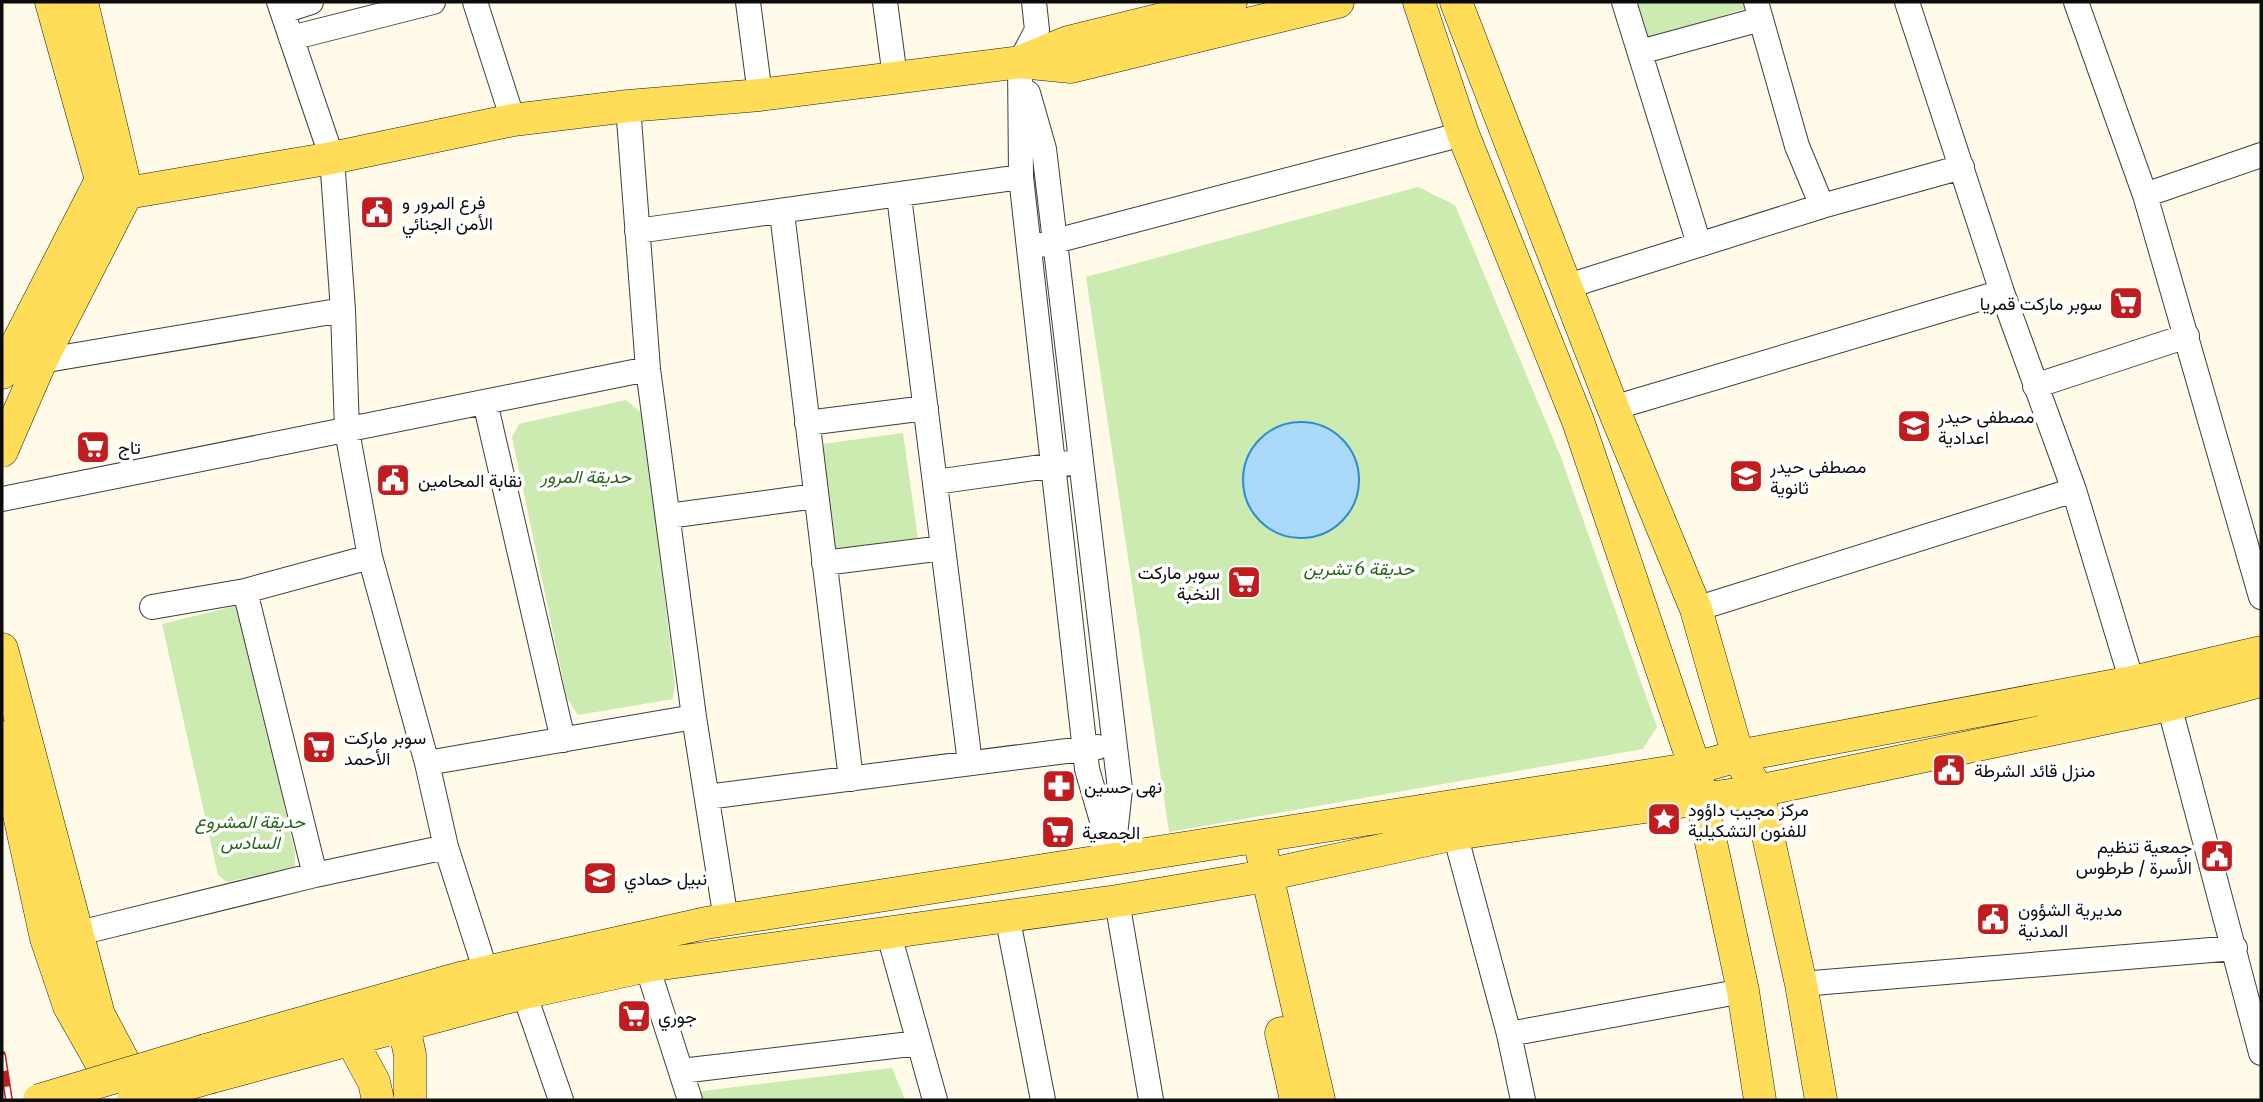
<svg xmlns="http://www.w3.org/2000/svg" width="2263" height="1102" font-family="Merriweather,Vazirmatn,serif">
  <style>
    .green { fill: #ccebb0 }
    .water { fill: #aad9f9; stroke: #2d8bd4; stroke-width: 2 }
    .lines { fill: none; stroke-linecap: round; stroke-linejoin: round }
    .minor-casing { stroke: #3e3e3e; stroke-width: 26 }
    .major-casing { stroke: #1c1c1c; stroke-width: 33 }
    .minor { stroke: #fff; stroke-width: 24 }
    .major { stroke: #ffdd58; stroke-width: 32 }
    .rail-casing { stroke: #c11c1e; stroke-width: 8 }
    .rail { stroke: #fff; stroke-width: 5; stroke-dasharray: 16; stroke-linecap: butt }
    .major-bridge-casing { stroke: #1c1c1c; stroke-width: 33; stroke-linecap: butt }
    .major-bridge { stroke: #ffdd58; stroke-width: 32 }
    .labels { text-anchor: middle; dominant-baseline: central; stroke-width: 7; stroke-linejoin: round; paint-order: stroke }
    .poi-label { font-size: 18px; fill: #0b0b0b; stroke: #fff; text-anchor: start }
    .park-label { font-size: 18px; font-style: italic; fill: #256519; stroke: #fff }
  </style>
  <rect width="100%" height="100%" fill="#fffbe8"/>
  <!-- green -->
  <path class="green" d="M1633,2H1748L1750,7L1645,40Z
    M1418,187L1455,205L1560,455L1657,727L1643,749L1169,832L1086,277Z
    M626,400L643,414L675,685L673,699L578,715L567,698L512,437L519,424Z
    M903,433L918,539L831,551L815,445Z
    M239,605L295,853V867L227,882L218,875L162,624Z
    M892,1068L905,1100H698L695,1092Z"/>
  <!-- water -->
  <path class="water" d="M1243 480a58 58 0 1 1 116 0a58 58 0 1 1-116 0Z"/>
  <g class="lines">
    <!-- minor casing -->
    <g class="minor-casing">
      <path id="minor" d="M279,2L332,158L343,310L347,431L370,557L427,763L446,847L486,972
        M475,2L513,120
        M748,2L760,95
        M885,2L895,77
        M1034,2L1037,30L1020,62L1021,177L1087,769L1113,859
        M1624,2L1699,244
        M1756,2L1797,146L1822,206
        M1907,2L2002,292L2074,490L2132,682
        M2076,2L2145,195L2261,597
        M283,11L311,2
        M291,38L433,2
        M1640,52L1761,19
        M1028,93L1044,149L1120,789L1114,844
        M628,106L648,369L694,717L726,920
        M2145,195L2261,155
        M899,196L970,763
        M782,213L851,779
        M637,231L1021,177
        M1040,245L1463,134
        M1565,287L1822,206L1962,167
        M41,361L343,310
        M2035,386L2187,336
        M485,402L563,740
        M1613,408L2002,292
        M807,423L926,408
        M935,482L1070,463
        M2,499L648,369
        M668,516L816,496
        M824,563L943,548
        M245,591L315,875
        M152,607L245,591L370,557
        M1696,609L2074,490
        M2169,705L2261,1053
        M427,763L694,717
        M707,797L1098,747
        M1455,834L1509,1034L1523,1100
        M1117,901L1151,1100
        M1007,915L1043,1100
        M888,931L935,1100
        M79,933L315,875L446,847
        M647,966L690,1100
        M1801,984L2235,948
        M524,993L561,1100
        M1509,1034L1743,991
        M681,1071L919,1043"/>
    </g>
    <!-- major casing -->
    <g class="major-casing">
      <path id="major" d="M1419,2L1463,134L1578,421L1695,768L1743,991L1760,1100
        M1456,2L1613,408L1696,609L1738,756L1758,791L1801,984L1821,1100
        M1024,60L1068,42L1231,2
        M101,180L127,193L332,158L513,120L628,106L760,95L1020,62L1071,67L1338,2
        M2,373L101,180L51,2
        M2,451L41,361L127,193L82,2
        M2,649L99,1015L142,1096
        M2,737L46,938L69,1006L107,1073
        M1262,853L1319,1100
        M342,1023L374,1082L378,1100
        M404,1027L410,1055V1100
        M1281,1033L1296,1100
        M206,1050L464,977L706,923L1695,768L1738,756L2132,682L2261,652
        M212,1077L524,993L647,966L1117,901L1248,879L1455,834L1758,791L2169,705L2261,681"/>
    </g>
    <!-- minor -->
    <use href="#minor" class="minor"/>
    <!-- major -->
    <use href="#major" class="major"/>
    <!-- rail casing -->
    <g class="rail-casing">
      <path id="rail" d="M2,1055L9,1100"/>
    </g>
    <!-- rail -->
    <use href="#rail" class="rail"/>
    <!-- major-bridge casing -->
    <g class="major-bridge-casing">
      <path id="major-bridge" d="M39,1100L206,1050
        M133,1100L212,1077"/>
    </g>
    <!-- major-bridge -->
    <use href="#major-bridge" class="major-bridge"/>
  </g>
  <!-- icons -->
  <defs>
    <g id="civic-square" transform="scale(1.75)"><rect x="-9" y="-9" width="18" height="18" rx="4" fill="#c11c1e" stroke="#fff"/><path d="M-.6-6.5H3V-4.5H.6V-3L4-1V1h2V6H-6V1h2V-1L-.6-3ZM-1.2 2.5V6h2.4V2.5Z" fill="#fff"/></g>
    <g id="supermarket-square" transform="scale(1.75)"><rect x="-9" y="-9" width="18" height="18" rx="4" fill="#c11c1e" stroke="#fff"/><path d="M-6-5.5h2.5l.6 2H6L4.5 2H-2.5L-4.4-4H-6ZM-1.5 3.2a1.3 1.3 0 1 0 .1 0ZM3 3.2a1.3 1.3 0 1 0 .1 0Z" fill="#fff"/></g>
    <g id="school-square" transform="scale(1.75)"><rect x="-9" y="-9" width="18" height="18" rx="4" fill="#c11c1e" stroke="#fff"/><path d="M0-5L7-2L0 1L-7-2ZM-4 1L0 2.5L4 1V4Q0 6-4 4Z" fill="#fff"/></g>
    <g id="pharmacy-square" transform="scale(1.75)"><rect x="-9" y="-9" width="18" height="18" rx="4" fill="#c11c1e" stroke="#fff"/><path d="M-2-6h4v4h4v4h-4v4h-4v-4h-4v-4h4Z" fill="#fff"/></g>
    <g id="sight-square" transform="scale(1.75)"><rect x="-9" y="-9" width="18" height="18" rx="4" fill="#c11c1e" stroke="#fff"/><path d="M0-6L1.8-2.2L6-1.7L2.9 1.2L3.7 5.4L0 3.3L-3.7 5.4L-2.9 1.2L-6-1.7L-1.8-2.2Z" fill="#fff"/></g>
  </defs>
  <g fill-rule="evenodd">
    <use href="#civic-square" x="377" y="212"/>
    <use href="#supermarket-square" x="2126" y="303"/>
    <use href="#school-square" x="1914" y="426"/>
    <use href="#supermarket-square" x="93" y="447"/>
    <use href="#school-square" x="1746" y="476"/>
    <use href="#civic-square" x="393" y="480"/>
    <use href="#supermarket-square" x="1244" y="582"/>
    <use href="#supermarket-square" x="319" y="747"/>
    <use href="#civic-square" x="1949" y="770"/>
    <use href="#pharmacy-square" x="1059" y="786"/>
    <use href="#sight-square" x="1664" y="819"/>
    <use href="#supermarket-square" x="1058" y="832"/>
    <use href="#civic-square" x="2217" y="856"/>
    <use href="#school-square" x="600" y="878"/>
    <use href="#civic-square" x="1993" y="919"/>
    <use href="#supermarket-square" x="634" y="1016"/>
  </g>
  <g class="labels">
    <!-- poi labels -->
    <g class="poi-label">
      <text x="402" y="202">فرع المرور و<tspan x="402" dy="21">الأمن الجنائي</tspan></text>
      <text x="2102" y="303" text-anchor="end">سوبر ماركت قمريا</text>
      <text x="1938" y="416">مصطفى حيدر<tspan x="1938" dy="21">اعدادية</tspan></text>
      <text x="118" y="447">تاج</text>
      <text x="1770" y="466">مصطفى حيدر<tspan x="1770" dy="21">ثانوية</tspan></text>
      <text x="418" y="480">نقابة المحامين</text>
      <text x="1220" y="572" text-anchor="end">سوبر ماركت<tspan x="1220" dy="21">النخبة</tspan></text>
      <text x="344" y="737">سوبر ماركت<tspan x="344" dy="21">الأحمد</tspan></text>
      <text x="1974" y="770">منزل قائد الشرطة</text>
      <text x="1084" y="786">نهى حسين</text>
      <text x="1688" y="809">مركز مجيب داؤود<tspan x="1688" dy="21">للفنون التشكيلية</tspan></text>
      <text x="1082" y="832">الجمعية</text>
      <text x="2192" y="846" text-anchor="end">جمعية تنظيم<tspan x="2192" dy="21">الأسرة / طرطوس</tspan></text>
      <text x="624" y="878">نبيل حمادي</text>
      <text x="2018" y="909">مديرية الشؤون<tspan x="2018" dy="21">المدنية</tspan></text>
      <text x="658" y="1016">جوري</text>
    </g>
    <!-- park labels -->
    <g class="park-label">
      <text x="586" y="476">حديقة المرور</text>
      <text x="1359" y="568">حديقة 6 تشرين</text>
      <text x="250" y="821">حديقة المشروع<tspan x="250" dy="21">السادس</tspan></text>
    </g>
  </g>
  <!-- border -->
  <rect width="2263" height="1102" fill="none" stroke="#0b0b0b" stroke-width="7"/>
</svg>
